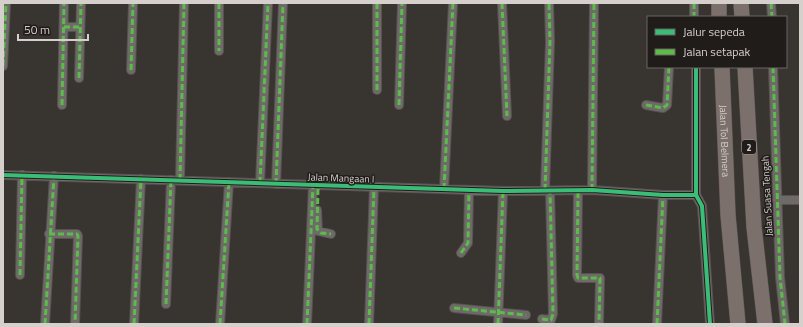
<svg xmlns="http://www.w3.org/2000/svg" width="803" height="327" font-family="'Titillium Web',sans-serif">
  <style>
    .lines { fill: none; stroke-linecap: round; stroke-linejoin: round }
    .street-casing { stroke: #575250; stroke-width: 10 }
    .highway-casing { stroke: #575250; stroke-width: 16 }
    .street { stroke: #6e6a67; stroke-width: 8 }
    .highway { stroke: #7b706b; stroke-width: 15 }
    .quiet { stroke: #5cbc4b; stroke-width: 3; stroke-dasharray: 6 3; stroke-linecap: butt }
    .cycleway-casing { stroke: #201c19; stroke-width: 6 }
    .cycleway { stroke: #3abd76; stroke-width: 4 }
    .labels { text-anchor: middle; dominant-baseline: central; stroke-width: 3; stroke-linejoin: round; paint-order: stroke }
    .shield { fill: #201c19; stroke: #9f9a96; stroke-width: 1 }
    .shield-label { font-size: 9px; font-weight: bold; fill: #d6d0cc }
    .street-label { font-size: 10px; fill: #d6d0cc; stroke: #201c19 }
  </style>
  <rect width="100%" height="100%" fill="#383430"/>
  <g class="lines">
    <!-- street casing -->
    <g class="street-casing">
      <path id="street" d="M219,3V51
        M502,3L507,116
        M694,3V17
        M771,3L772,17
        M64,27H80
        M3,66L6,3
        M696,67V195L702,206L710,324
        M773,67L780,277L785,324
        M131,70L133,3
        M79,78L81,3
        M377,90V3
        M62,105L64,3
        M399,105L402,3
        M646,105L663,108L667,105L669,67
        M3,175L503,191L592,190L663,195H696
        M180,180L184,3
        M260,183L268,3
        M276,184L283,3
        M444,189L453,3
        M545,190L550,42L549,3
        M592,190L594,3
        M578,192L577,275L578,278H600L599,324
        M777,200H800
        M317,210L318,231L331,234
        M49,234H77L78,236L75,324
        M461,253L468,243L469,190
        M20,275L22,175
        M166,304L171,180
        M454,308L526,315
        M542,319L551,320L553,314L550,191
        M45,324L54,176
        M134,324L141,179
        M220,324L229,182
        M307,324L313,185
        M369,324L374,187
        M498,324L503,191
        M657,324L663,195"/>
    </g>
    <!-- highway casing -->
    <g class="highway-casing">
      <g id="highway">
        <path d="M719,3V17"/>
        <path d="M741,3L742,17"/>
        <path id="s1" d="M722,67L728,215L738,324"/>
        <path d="M745,67L754,227L765,324"/>
      </g>
    </g>
    <!-- street -->
    <use href="#street" class="street"/>
    <!-- highway -->
    <use href="#highway" class="highway"/>
    <!-- quiet -->
    <path class="quiet" d="M219,3V51
      M502,3L507,116
      M694,3V17
      M771,3L772,17
      M64,27H80
      M3,66L6,3
      M773,67L780,277L785,324
      M131,70L133,3
      M79,78L81,3
      M377,90V3
      M62,105L64,3
      M399,105L402,3
      M646,105L663,108L667,105L669,67
      M180,180L184,3
      M260,183L268,3
      M276,184L283,3
      M318,189L317,229L321,233L331,234
      M444,189L453,3
      M545,190L550,42L549,3
      M592,190L594,3
      M578,192L577,275L578,278H600L599,324
      M49,234H77L78,236L75,324
      M461,253L468,243L469,190
      M20,275L22,175
      M166,304L171,180
      M454,308L526,315
      M542,319L551,320L553,314L550,191
      M45,324L54,176
      M134,324L141,179
      M220,324L229,182
      M307,324L313,185
      M369,324L374,187
      M498,324L503,191
      M657,324L663,195"/>
    <!-- cycleway casing -->
    <g class="cycleway-casing">
      <path id="cycleway" d="M696,67V195L702,206L710,324
        M3,175L503,191L592,190L663,195H696"/>
    </g>
    <!-- cycleway -->
    <use href="#cycleway" class="cycleway"/>
  </g>
  <g class="labels">
    <!-- shield labels -->
    <rect class="shield" x="742" y="140" width="14" height="14" rx="3"/>
    <g class="shield-label">
      <text x="749" y="147">2</text>
    </g>
    <!-- street labels -->
    <g class="street-label">
      <text stroke="none"><textPath href="#s1" startOffset="74">Jalan Tol Belmera</textPath></text>
      <text transform="translate(341 178) rotate(2)">Jalan Mangaan I</text>
      <text transform="translate(767 196) rotate(-93)">Jalan Suasa Tengah</text>
    </g>
  </g>
  <!-- border -->
  <rect width="803" height="327" fill="none" stroke="#d6d0cc" stroke-width="8"/>
  <!-- legend -->
  <rect x="647" y="16" width="140" height="52" fill="#201c19" stroke="#696461"/>
  <rect x="655" y="29" width="20" height="6" fill="#3abd76" stroke="#696461"/>
  <text x="683" y="36" font-size="12" fill="#d6d0cc">Jalur sepeda</text>
  <rect x="655" y="49" width="20" height="6" fill="#5cbc4b" stroke="#696461"/>
  <text x="683" y="56" font-size="12" fill="#d6d0cc">Jalan setapak</text>
  <!-- scale -->
  <path d="M18 34v6h70v-6" fill="none" stroke="#d6d0cc" stroke-width="2"/>
  <text x="24" y="34" font-size="12" fill="#d6d0cc" stroke="#201c19" stroke-width="3" paint-order="stroke">50 m</text>
</svg>
